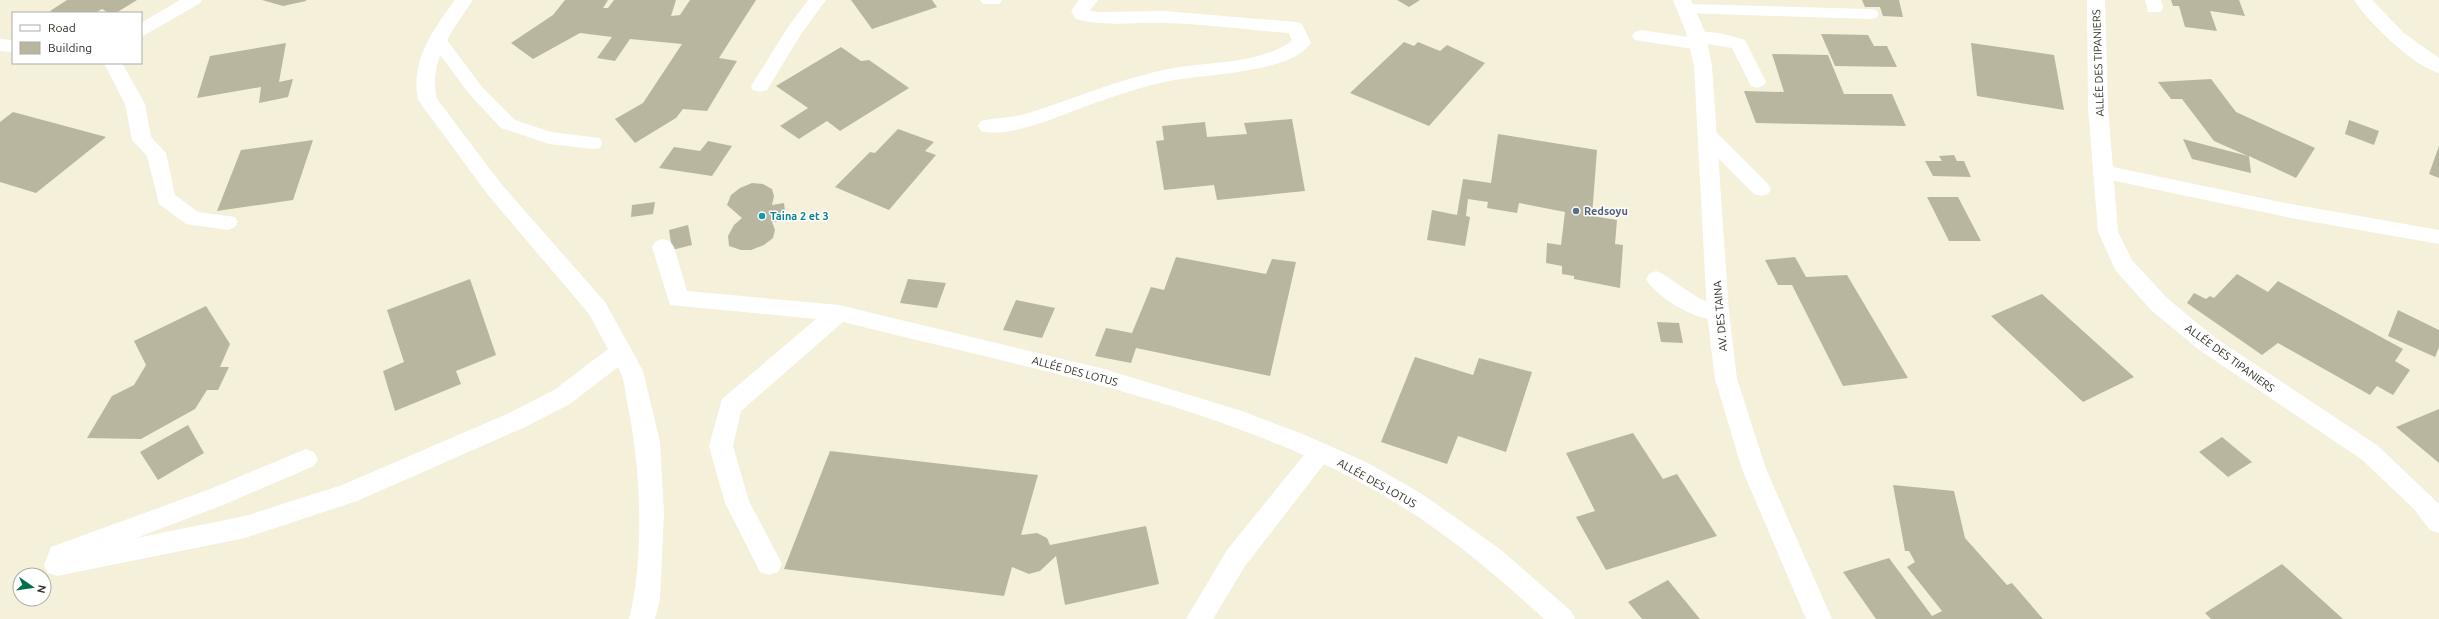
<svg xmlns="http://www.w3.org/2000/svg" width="2439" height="619" font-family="Ubuntu,sans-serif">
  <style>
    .building { fill: #b9b6a0 }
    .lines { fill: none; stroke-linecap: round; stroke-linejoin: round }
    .service { fill: #fff; fill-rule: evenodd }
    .minor { fill: #fff; fill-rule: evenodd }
    .service-dot { fill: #5c6f8a; stroke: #fff; stroke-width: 1.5 }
    .culture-dot { fill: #0f9aa8; stroke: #fff; stroke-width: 1.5 }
    .labels { text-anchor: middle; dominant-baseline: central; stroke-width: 3; stroke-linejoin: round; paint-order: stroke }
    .street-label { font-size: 11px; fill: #2d2c23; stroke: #fff }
    .service-label { font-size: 11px; font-weight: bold; fill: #4e5e75; stroke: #fff; text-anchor: start }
    .culture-label { font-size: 11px; font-weight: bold; fill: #0d838f; stroke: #fff; text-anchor: start }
  </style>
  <rect width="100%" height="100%" fill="#f4f0da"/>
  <!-- building -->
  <path class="building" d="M67,0H137L116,13H109L102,9L95,13H55L50,11Z
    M262,0H306V1L283,6Z
    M565,0H608L603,8H608L614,0H676L671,16L680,15L690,0H756L719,58L737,61L707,111L683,109L676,118L635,143L615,119L643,103L682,44L630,39L615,61L597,58L612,37L580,33L533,59L511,43L553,15Z
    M851,0H932L937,7L872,29Z
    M1397,0H1420L1409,7Z
    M1862,0H1899L1903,17L1883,16L1880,7H1865Z
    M2171,0H2239L2245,16L2210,11L2217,31L2185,27L2179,6H2173Z
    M1821,34L1868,35L1874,46H1887L1897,67L1835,66Z
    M1404,42L1414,46L1418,42L1440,51L1447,45L1485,63L1429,126L1350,93Z
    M286,43L279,82L293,79L288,97L259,103L261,87L197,98L210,56Z
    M1971,43L2054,55L2064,110L1977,96Z
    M841,47L861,61L869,60L909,88L840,131L827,121L799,139L780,126L808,108L776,86Z
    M1772,54L1828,55L1844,94H1892L1906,126L1756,123L1744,91L1784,92Z
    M2211,79L2236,112L2315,148L2296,178L2249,156L2251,173L2192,159L2183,139L2248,156L2214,141L2182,99H2171L2158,82Z
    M13,112L106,137L36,193L0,182V122Z
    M1292,119L1305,191L1217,200L1214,185L1164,190L1156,141L1164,140L1162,126L1205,122L1207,137L1247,134L1244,123Z
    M2349,120L2379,131L2374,145L2345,134Z
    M898,129L934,142L925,151L936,155L889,210L835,187L870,152L875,153Z
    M1498,134L1597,150L1592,216L1617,220L1615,244L1623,245L1620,288L1574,279V276L1562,274V266L1546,263L1547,243L1561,245L1565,212L1519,203L1517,213L1487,208L1488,202L1468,199L1466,216L1470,217L1465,246L1427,240L1432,210L1457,215L1463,179L1491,183Z
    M313,140L293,200L217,211L241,150Z
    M708,141L732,146L712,176L659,168L674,147L700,151Z
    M2439,146V178L2429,174Z
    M1954,155L1957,161H1964L1971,177L1933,176L1925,161H1942L1939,156Z
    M752,183L763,184L772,189L774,196L772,205L784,203L786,220L772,222L775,230L773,238L764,245L751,250H741L729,246L728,236L734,225L742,218L727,205L731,195L740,188Z
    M1927,197H1958L1981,241H1949Z
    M655,202L653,214L631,217L632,205Z
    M688,225L692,245L672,250L669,230Z
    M1176,257L1266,274L1272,259L1296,262L1270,376L1136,348L1131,363L1095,356L1106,328L1132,333L1151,287L1164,290Z
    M1795,257L1806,277L1847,275L1908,378L1843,386L1792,285H1778L1765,260Z
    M2237,274L2268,292L2278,281L2403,349L2395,361L2410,370L2393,395L2377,386L2370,395L2278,343L2262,355L2187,303L2194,293L2206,299L2210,296L2214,298Z
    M470,279L496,355L456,371L461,384L395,411L383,371L404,362L387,310Z
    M908,279L946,283L937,308L900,303Z
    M2042,294L2134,377L2083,402L1991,316Z
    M1016,300L1055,308L1042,338L1003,330Z
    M206,306L230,344L220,367H229L218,390H207L195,409L141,439L87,438L112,396L134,385L146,365L134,341Z
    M2398,310L2439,330V347L2435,357L2388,336Z
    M1657,322L1679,323L1683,343L1661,342Z
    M1415,357L1473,375L1479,358L1532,372L1506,452L1458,436L1447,464L1381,442Z
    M2439,409V463L2396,427Z
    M188,425L204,453L158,480L140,452Z
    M1633,433L1663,479L1677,474L1717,536L1606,570L1576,517L1595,511L1566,453Z
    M2222,437L2252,462L2228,477L2199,452Z
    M830,451L1038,475L1021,535L1037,533L1047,538L1050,545L1146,526L1159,584L1065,605L1056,556L1040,571L1029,574L1012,567L1004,596L784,569Z
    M1893,485L1954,491L1965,538L2007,585L2012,583L2043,619H1876L1843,572L1889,558L1932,616L1942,611L1907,567L1915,562L1909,551H1905Z
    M2282,564L2343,619H2211L2205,613Z
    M1668,580L1700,619H1642L1628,602Z"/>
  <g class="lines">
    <!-- service -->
    <path class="service" d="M2145,0H2161L2163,8L2160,12H2148Z
      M1688,4L1870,9L1876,10L1879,14L1876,18L1870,19L1682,13L1679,9L1682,5Z
      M1641,30L1688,37L1691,33C1707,29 1730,35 1745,40L1766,82L1763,86L1757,88L1751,86L1732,48L1708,44L1705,48L1699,50L1635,40L1632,36L1635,32Z
      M438,34L444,36L482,87L515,120L551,132L600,138L602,143L600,148L593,149L549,144L501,128L470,95L432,44L429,40L432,36Z
      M1709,131L1716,132L1768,184L1771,189L1768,194L1761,196L1754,194L1702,142L1700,137L1702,132Z
      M2103,165L2291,204L2439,230V244L2291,218L2096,177L2093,172L2096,167Z
      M1656,271L1663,274L1700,299L1725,307L1729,313L1725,319C1704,326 1656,298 1646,279L1649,274Z
      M1320,442L1328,445L1331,452L1328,459L1245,566L1213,619H1186L1227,550L1312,445Z"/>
    <!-- minor -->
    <path class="minor" d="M180,0H202L199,4L141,37V23Z
      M455,0H473C452,31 428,60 437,99L502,185L605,302L643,371L660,442L664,513L660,599L655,619H629C645,555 641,466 627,402C625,390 624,377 618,367L570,404L523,428L357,501L245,538L57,576L48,573L44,565L51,547L205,491L306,449L314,452L318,459L314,466L223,505L136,538L245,516L342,485L507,414L554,390L608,349L589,314L488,195L418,100C410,61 433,30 455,0Z
      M808,0H826L801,34L767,90L760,92L753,90L751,86L788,27Z
      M980,0H1002L999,4H983Z
      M1079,0H1098L1090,11L1099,12L1164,11L1296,22L1302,24L1311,43C1291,74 1200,74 1165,82C1140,87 1115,96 1092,104C1064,114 1010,139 981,131L978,126L981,121C997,117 1014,118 1029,113C1073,99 1117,80 1163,70C1205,61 1256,66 1292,41L1289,33C1247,30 1206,24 1164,23C1134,22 1105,27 1076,19L1071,11Z
      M1673,0H1691L1705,32L1712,66L1729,313L1737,379L1766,469L1832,619H1806L1742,469L1715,379L1707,313L1694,66L1686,32Z
      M2087,0H2105L2108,107L2118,232L2132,260L2167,298L2214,337L2377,445L2439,504V533L2430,530L2413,508L2361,459L2198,349L2151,310L2116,271L2098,232L2088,107Z
      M2354,0H2372L2404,33L2439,58V73C2413,66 2369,23 2354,0Z
      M0,39L13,40V52L0,51Z
      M104,63H122L145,104L151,137L166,153L175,195L198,212L235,217L238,222L235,227L228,230L186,224L159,204L147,156L132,140L125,104Z
      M663,239L670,241L674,247L687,291L839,305L1104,369L1242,411L1305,435L1368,463L1422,494L1500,549L1571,611L1575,619H1544C1486,565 1422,513 1350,477C1192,397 1014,365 843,322L741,411L733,446L749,501L782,564L778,572L769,575L760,572L725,503L709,446L722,399L816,319L670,305L652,247L656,241Z"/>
  </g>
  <!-- markers -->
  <circle class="service-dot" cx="1576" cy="211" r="4"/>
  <circle class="culture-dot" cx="762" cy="216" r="4"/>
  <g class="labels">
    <!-- street labels -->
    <g class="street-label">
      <text transform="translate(2098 63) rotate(-92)">ALLÉE DES TIPANIERS</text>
      <text transform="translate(1720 316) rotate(-95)">AV. DES TAINA</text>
      <text transform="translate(2230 358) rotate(36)">ALLÉE DES TIPANIERS</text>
      <text transform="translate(1075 371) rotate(15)">ALLÉE DES LOTUS</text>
      <text transform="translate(1377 483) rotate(29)">ALLÉE DES LOTUS</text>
    </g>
    <!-- service labels -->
    <g class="service-label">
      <text x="1584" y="211">Redsoyu</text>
    </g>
    <!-- culture labels -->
    <g class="culture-label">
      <text x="770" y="216">Taina 2 et 3</text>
    </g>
  </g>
  <!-- legend -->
  <rect x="12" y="12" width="130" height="52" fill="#ffffff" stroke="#ababa7"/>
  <rect x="20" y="25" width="20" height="6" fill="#ffffff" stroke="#ababa7"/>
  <text x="48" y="32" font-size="12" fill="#2d2c23">Road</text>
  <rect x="20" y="42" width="20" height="12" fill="#b9b6a0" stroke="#ababa7"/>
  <text x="48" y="52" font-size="12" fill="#2d2c23">Building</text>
  <!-- north arrow -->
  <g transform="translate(32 587) rotate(103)"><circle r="19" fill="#ffffff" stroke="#ababa7"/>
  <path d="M0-3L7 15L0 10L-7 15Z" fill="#007049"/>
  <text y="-6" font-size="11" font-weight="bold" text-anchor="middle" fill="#2d2c23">N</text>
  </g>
</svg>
